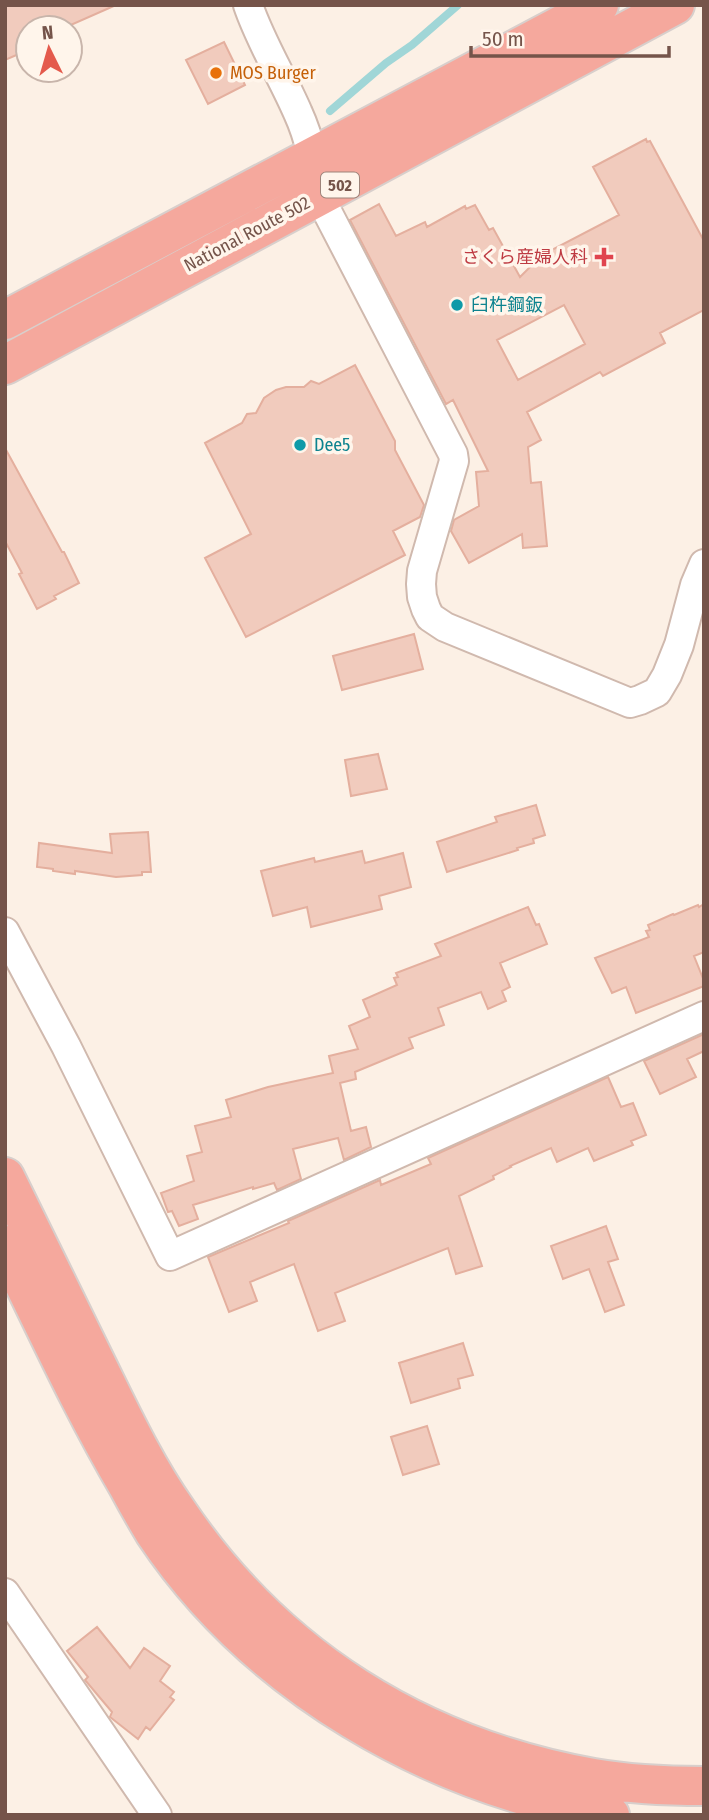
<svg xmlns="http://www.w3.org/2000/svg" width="709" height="1820" font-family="'Fira Sans Condensed','Noto Sans JP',sans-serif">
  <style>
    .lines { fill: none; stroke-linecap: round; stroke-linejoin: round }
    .stream { stroke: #a0d6d7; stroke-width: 8 }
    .building { fill: #f1cbbd; stroke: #e4af9e; stroke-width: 2; fill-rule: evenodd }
    .street-casing { stroke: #d0b9ae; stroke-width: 32 }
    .highway-casing { stroke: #d8cfcc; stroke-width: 42 }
    .street { stroke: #fff; stroke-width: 28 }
    .highway { stroke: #f5a89d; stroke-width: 38 }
    .food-dot { fill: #e8710a; stroke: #fff5eb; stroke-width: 2.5 }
    .health-dot { fill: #e0444e; stroke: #fff5eb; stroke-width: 2.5 }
    .culture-dot { fill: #0f9aa8; stroke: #fff5eb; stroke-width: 2.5 }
    .labels { text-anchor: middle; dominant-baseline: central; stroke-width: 7; stroke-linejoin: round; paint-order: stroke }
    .shield { fill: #fff5eb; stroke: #9e847a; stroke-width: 2 }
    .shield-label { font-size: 16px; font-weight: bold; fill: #75544a }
    .food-label { font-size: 18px; fill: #c56008; stroke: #fff5eb; text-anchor: start }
    .street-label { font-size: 18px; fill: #75544a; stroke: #fff5eb }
    .health-label { font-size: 18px; fill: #be3a42; stroke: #fff5eb; text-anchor: end }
    .culture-label { font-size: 18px; fill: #0d838f; stroke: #fff5eb; text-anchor: start }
  </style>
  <rect width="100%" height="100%" fill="#fcf0e5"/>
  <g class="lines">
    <!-- stream -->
    <path class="stream" d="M330,111L386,63L412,45L458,5"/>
  </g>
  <!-- building -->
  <path class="building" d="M5,5H116L64,28H28V50L5,60Z
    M224,42L245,85L208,104L186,60Z
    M646,139L647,142L650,141L704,241V310L660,333L665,343L603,376L600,372L527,412L541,440L528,447L531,483L541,482L547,546L523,548L522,534L469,563L451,531L454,520L479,506L476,472L488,471L453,400L446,404L350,220L379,204L396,236L425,222L427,227L465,206L466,209L475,205L489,230L493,228L520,277L542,255L619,215L593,167ZM564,305L585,344L518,380L497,340Z
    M355,365L395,441V450L424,505L420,517L393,531L405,555L246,637L205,558L251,534L205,443L242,423L247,414L256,413L264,398L276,390L286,387H304L311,381L319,384Z
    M5,448L62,552H64L79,583L54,596L56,599L37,609L19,574L22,573L5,541Z
    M414,634L423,669L342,690L333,656Z
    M378,754L387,789L351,796L345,760Z
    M536,805L545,835L533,839L534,843L517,848L518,850L447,872L437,842L497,822L495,817Z
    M148,832L151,872H142V875L116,877L75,871V874L53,871V869L37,867L39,843L112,853L110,834Z
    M362,851L365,863L403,853L411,887L379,896L382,909L311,927L307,907L273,916L261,871L314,858L315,862Z
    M704,904V952L694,956L704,981V986L636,1013L626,987L612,993L595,958L649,937L646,931L650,930L648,925L673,914L674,915L698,905L699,907Z
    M528,907L536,925L539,924L547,944L500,963L510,987L502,991L506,1001L488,1009L481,992L438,1008L444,1025L409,1038L413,1048L355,1072L356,1079L340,1083L351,1131L366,1127L371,1147L344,1160L338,1138L293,1149L301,1179L277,1190L274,1183L253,1189V1187L193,1205L198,1219L179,1226L172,1211L168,1212L161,1193L194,1181L187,1156L202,1152L195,1126L231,1117L226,1100L268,1087L333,1073L329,1056L358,1049L349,1026L370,1017L363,1000L397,985L394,978L398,977L396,973L441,956L435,944Z
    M704,1034V1051L687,1059L696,1077L660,1094L644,1061Z
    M608,1077L621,1107L633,1103L646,1135L631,1141L633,1145L594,1161L588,1148L557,1162L551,1148L510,1166L511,1167L493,1176L494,1179L459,1196L482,1266L456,1274L448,1248L335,1293L345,1321L318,1331L294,1264L250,1282L257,1301L229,1312L208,1257L289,1223L288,1221L380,1180L381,1185L431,1164L428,1158Z
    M606,1226L618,1259L608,1262L624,1305L605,1312L589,1269L563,1279L551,1246Z
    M463,1343L473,1375L458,1379L460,1388L411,1403L399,1363Z
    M427,1426L439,1464L403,1475L391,1437Z
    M97,1627L130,1668L144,1648L170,1666L160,1681L174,1692L170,1697L174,1700L150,1730L146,1727L138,1739L110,1717L112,1712L85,1680L88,1677L67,1651Z"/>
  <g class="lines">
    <!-- street casing -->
    <g class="street-casing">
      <path id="street" d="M248,5C261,43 282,76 298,113C310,139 315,167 319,196L453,454L454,461L422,571L421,584L422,597L426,609L430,617L445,627L630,703L640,700L657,692L667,675L679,645L695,585L704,564
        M5,932L66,1046L170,1256L704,1016
        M5,1593L157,1815"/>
    </g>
    <!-- highway casing -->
    <g class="highway-casing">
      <path id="highway" d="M5,320L599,5
        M5,365L675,5
        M5,1177C36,1240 67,1304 98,1367C122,1416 146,1467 177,1511C276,1658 420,1747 593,1778C627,1784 669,1786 704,1786
        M5,1245C45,1326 82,1408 128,1486C136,1501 145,1517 154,1532C256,1685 430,1785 610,1815"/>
    </g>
    <!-- street -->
    <use href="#street" class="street"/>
    <!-- highway -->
    <use href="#highway" class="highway"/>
  </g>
  <!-- markers -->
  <circle class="food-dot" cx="216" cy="73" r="7"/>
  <path class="health-dot" d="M600.5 246.5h7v7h7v7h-7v7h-7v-7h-7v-7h7z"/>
  <g class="culture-dot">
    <circle cx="457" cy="305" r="7"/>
    <circle cx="300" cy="445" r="7"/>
  </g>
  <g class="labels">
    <!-- shield labels -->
    <rect class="shield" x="321" y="172.5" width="38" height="25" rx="5"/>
    <g class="shield-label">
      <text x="340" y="185">502</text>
    </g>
    <!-- food labels -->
    <g class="food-label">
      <text x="230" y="73">MOS Burger</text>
    </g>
    <!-- street labels -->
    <g class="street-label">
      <text transform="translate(247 234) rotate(-28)">National Route 502</text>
    </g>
    <!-- health labels -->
    <g class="health-label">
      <text x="588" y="257">さくら産婦人科</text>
    </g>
    <!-- culture labels -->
    <g class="culture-label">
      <text x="471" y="305">臼杵鋼鈑</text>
      <text x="314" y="445">Dee5</text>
    </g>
  </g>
  <!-- border -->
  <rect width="709" height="1820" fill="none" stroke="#75544a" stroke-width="14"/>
  <!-- north arrow -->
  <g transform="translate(49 49) rotate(355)"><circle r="33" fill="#fff5eb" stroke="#c8b5ab" stroke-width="2"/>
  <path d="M0-5L12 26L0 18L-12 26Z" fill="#e45a4c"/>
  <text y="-10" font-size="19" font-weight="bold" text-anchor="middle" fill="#75544a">N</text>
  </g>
  <!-- scale -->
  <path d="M471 46v10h198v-10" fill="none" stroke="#75544a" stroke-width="3.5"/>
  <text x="482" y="46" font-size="21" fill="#75544a" stroke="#fff5eb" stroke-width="5" paint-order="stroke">50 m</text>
</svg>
